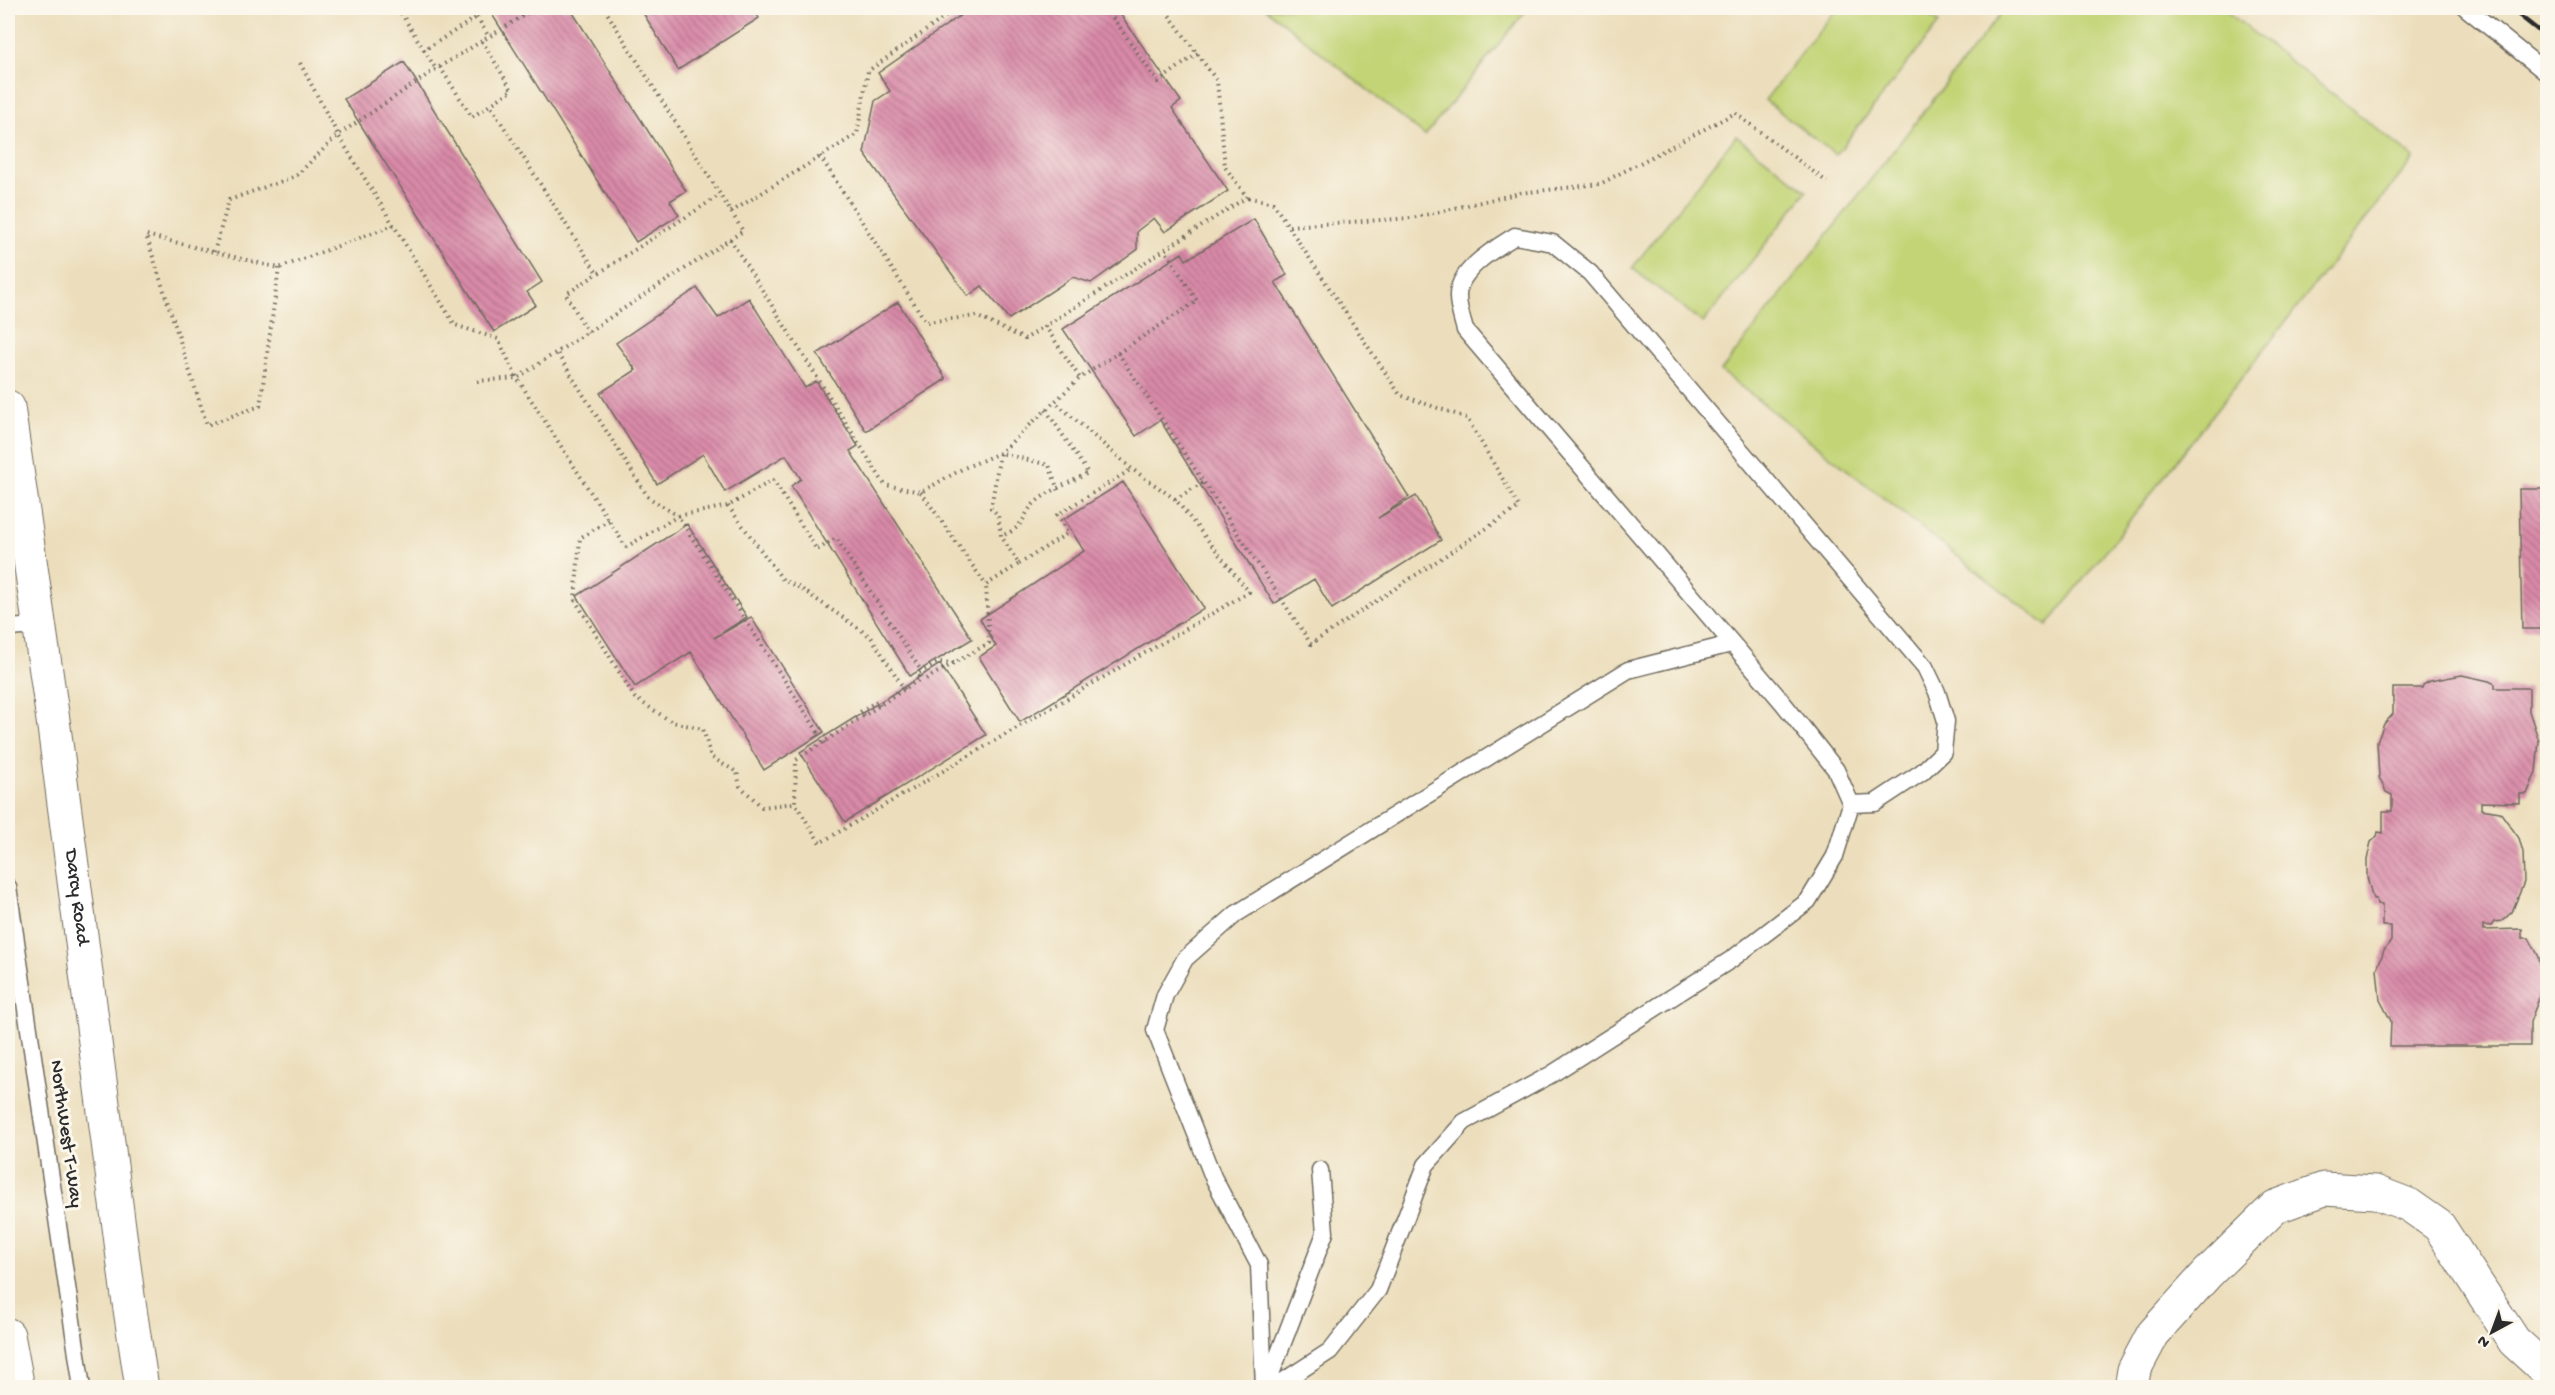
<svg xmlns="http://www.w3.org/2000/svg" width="2555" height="1395" font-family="'Gochi Hand',sans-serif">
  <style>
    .garden { fill: #c2d476; stroke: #768050; stroke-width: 1.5 }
    .building { fill: url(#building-back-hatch) }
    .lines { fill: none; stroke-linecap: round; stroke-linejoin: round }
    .service-casing { stroke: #6f6a5e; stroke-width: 19 }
    .minor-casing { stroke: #6f6a5e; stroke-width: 35 }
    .tertiary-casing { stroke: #6f6a5e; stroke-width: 35 }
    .path { stroke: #6f6a5e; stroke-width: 4; stroke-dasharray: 1.5 4.5; stroke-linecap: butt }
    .service { stroke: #fff; stroke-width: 16 }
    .minor { stroke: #fff; stroke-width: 33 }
    .tertiary { stroke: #fff; stroke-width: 33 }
    .rail { stroke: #2b2b2b; stroke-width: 4.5 }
    .path-bridge { stroke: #6f6a5e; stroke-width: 4; stroke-dasharray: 1.5 4.5; stroke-linecap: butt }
    .labels { text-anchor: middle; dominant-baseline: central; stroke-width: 6; stroke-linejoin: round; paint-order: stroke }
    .street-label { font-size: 20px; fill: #2b2b2b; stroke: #fbf7ec }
  </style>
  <defs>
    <pattern id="building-back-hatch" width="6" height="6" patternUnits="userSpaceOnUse" patternTransform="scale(1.5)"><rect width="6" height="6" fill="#d98aa8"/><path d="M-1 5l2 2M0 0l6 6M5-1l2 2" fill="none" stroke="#b07189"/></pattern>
  </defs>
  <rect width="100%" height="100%" fill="#fbf7ec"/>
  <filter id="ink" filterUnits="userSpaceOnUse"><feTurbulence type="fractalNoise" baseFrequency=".0167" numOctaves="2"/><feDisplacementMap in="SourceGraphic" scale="12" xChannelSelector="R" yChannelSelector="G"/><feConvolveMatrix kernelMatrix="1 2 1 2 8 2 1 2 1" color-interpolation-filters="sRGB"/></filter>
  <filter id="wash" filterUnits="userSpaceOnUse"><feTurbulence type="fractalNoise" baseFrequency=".008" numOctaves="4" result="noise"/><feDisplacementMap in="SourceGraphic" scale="24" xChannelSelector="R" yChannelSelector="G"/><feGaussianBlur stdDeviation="1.35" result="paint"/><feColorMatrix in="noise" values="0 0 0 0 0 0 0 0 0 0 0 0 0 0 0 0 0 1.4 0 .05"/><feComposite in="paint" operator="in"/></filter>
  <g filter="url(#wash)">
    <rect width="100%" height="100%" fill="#ecdebc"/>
    <!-- garden -->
    <path class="garden" d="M1265,8H1528L1425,136Z
      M1837,8H1919L1939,23L1836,155L1765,100Z
      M2005,8H2222L2414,158L2047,626L1721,371Z
      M1736,136L1807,191L1703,323L1632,268Z"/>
    <g id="blocks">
      <!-- building -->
      <path class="building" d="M488,8H570L686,191L670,201L679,215L636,242Z
        M640,8H753L759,18L678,70Z
        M971,8H1116L1181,101L1172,108L1228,191L1165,232L1154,218L1137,231V250L1091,283L1073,277L1009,319L982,286L968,296L864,153L875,101L890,91L878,73Z
        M404,62L542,282L527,292L536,305L494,332L344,99Z
        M1254,219L1287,275L1275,282L1409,497L1378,518L1416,496L1441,540L1332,609L1314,579L1274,604L1160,420L1136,436L1063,329L1182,253L1186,260Z
        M697,288L718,318L749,298L805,388L816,381L858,446L850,451L972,639L910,676L791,486L801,479L786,455L725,492L703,454L657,484L600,393L636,370L616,343Z
        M898,302L946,379L866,431L817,354Z
        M1123,482L1204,608L1020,722L979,657L996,646L980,619L1084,551L1064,519Z
        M2548,486V629H2522L2519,489H2543Z
        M687,524L747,617L714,638L751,617L824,732L764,770L691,652L635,687L577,596Z
        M940,664L986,735L845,822L800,752Z
        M2462,675L2489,681L2495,684V688H2529V711L2539,741L2536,772L2527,794H2520V803L2481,802V809L2500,812L2519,838L2523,852L2524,882L2512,912L2502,921L2494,922L2491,926L2483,925V930L2522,929V938H2529L2539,957L2542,979L2538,1001L2530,1022V1046H2390L2391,1021L2380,1000L2377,969L2384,950L2391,941V926H2382V905L2377,904L2376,899H2373L2367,877V860L2371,842L2377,837L2378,832L2383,833V811H2392V795L2386,792L2379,777L2377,742L2384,724L2393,714V688H2422L2423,685L2430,681Z"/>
    </g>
  </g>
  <g filter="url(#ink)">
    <use href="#blocks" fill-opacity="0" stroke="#6f6a5e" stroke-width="1.5"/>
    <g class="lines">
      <!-- service casing -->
      <g class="service-casing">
        <path id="service" d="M2466,8L2548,74
          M8,628L38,626
          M8,887L82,1388
          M1266,1387L1325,1233L1320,1170
          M1264,1388L1259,1265L1213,1177L1155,1030L1165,995L1185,959L1236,914L1628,670L1731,644
          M1273,1388L1330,1351L1378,1290L1426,1165L1464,1122L1552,1074L1732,959L1808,901L1835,856L1851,804L1836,770L1783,703L1465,330C1462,319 1458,307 1458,297C1457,270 1496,248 1515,236L1553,243L1590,273L1925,667L1937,692L1946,721L1943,752L1922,772L1875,803L1851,804"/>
      </g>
      <!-- minor casing -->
      <g class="minor-casing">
        <path id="minor" d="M2131,1388L2134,1370L2153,1334L2207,1274L2275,1207L2324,1189L2375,1192L2409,1205L2439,1226L2514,1341L2548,1372"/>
      </g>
      <!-- tertiary casing -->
      <g class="tertiary-casing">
        <g id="tertiary">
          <path id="s1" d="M8,407L54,727L128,1296L142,1388"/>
          <path d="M8,1335L18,1388"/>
        </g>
      </g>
      <!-- path -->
      <path class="path" d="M398,8L424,50L477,17L470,8
        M1106,8L1158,82L1198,53
        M477,17L489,37
        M482,41L512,90L490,105
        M424,50L436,69
        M300,63L338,135L455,325L498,339L517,378L626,547L678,516L648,497L557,353
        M440,67L472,117L490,105L597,273
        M820,156L926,322L976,316L1025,339L1247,197L1225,167L1217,81L1164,8
        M731,212L857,134L868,71L958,8
        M1289,226L1412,218L1520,193L1600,184L1735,113L1827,182
        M730,239L885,485L921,492L964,468L1000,453L1080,378
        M214,252L229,200L296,176L338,135L436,69L536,8
        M279,268L260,406L207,425L146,235L279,268L394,225
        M1045,326L1080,378L1197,301L1165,250
        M588,333L566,294L720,195
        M1118,353L1311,644L1519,507L1467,418L1400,395L1273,203L1247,197
        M477,381L517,378L743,231L604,8
        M1046,410L1088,473C1074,481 1050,490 1037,501C1020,515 1028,526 1001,536L998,515L991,508L1000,453L1049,465L1058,490
        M921,492L986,585L1019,564L1001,536
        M1175,499L1204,482
        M728,506L783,580L800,588L871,637L905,690
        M609,520L580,538L575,600L635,698L672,722L703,729L711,757L737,772L740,786L762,807L795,803
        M1019,564L1068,533L1057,515L1132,469L1055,402
        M954,663L939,662L917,674L920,679L796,760L795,803L820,843L1249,592L1175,499L1132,469
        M926,679L989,643L986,585
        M864,714L863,715L860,712L877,701L880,706
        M818,732L678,516L728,506L773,480L817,550L836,538L920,669"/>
      <!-- service -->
      <use href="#service" class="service"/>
      <!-- minor -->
      <use href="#minor" class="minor"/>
      <!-- tertiary -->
      <use href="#tertiary" class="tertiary"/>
      <!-- rail -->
      <path class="rail" d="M2510,8L2548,38"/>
      <!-- path-bridge -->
      <path class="path-bridge" d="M920,669L925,676
        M818,732L826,744"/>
    </g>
  </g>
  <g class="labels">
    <!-- street labels -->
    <g class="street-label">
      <text stroke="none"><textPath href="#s1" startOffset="495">Darcy Road</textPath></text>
      <text transform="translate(65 1134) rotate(82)">NorthWest T-Way</text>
    </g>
  </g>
  <!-- margin -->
  <rect width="2555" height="1395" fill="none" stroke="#fbf7ec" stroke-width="30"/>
  <!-- north arrow -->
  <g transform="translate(2492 1332) rotate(221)" stroke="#fbf7ec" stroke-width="4.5" paint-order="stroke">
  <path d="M0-4.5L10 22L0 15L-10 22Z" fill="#2b2b2b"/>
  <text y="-9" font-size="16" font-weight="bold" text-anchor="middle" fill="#2b2b2b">N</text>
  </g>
</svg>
